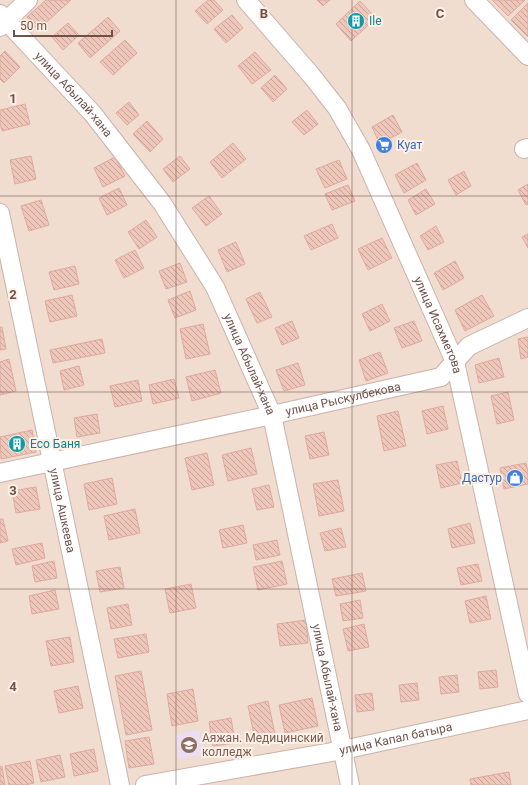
<svg xmlns="http://www.w3.org/2000/svg" width="528" height="785" font-family="Roboto,sans-serif">
  <style>
    .residential { fill: #f1dcd0 }
    .education { fill: #e9def6 }
    .building { fill: url(#building-back-hatch); stroke: #dfaa9c }
    .lines { fill: none; stroke-linecap: round; stroke-linejoin: round }
    .minor-casing { stroke: #cab2a9; stroke-width: 20 }
    .minor { stroke: #fff; stroke-width: 18 }
    .grid { fill: none; stroke: #6f514a; stroke-width: 1; stroke-opacity: 0.55 }
    .labels { text-anchor: middle; dominant-baseline: central; stroke-width: 4; stroke-linejoin: round; paint-order: stroke }
    .culture-label { font-size: 12px; fill: #0d838f; stroke: #fef0e6; text-anchor: start }
    .street-label { font-size: 12px; fill: #6f514a; stroke: #fef0e6 }
    .shop-label { font-size: 12px; fill: #366cbe; stroke: #fef0e6; text-anchor: start }
    .education-label { font-size: 12px; fill: #785e54; stroke: #fef0e6; text-anchor: start }
    .grid-label { font-size: 13px; text-anchor: middle; font-weight: bold; fill: #6f514a; stroke: #fef0e6; stroke-width: 4; stroke-linejoin: round; paint-order: stroke }
  </style>
  <defs>
    <pattern id="building-back-hatch" width="6" height="6" patternUnits="userSpaceOnUse"><rect width="6" height="6" fill="#eec6ba"/><path d="M-1 5l2 2M0 0l6 6M5-1l2 2" fill="none" stroke="#c5a399"/></pattern>
  </defs>
  <rect width="100%" height="100%" fill="#faece1"/>
  <!-- residential -->
  <path class="residential" d="M0,0H528V785H0Z"/>
  <!-- education -->
  <path class="education" d="M199,730L204,755L179,759L175,735Z"/>
  <!-- building -->
  <path class="building" d="M46,0H71L38,30L27,17Z
    M208,0H214L223,10L207,24L195,11Z
    M317,0H330L323,6Z
    M492,0H525L508,16Z
    M360,1L376,18L351,41L336,24Z
    M528,3V37L511,20Z
    M232,15L243,28L226,43L214,29Z
    M108,17L120,31L90,58L78,43Z
    M68,23L79,35L63,50L52,37Z
    M125,40L137,53L113,75L100,62Z
    M5,51L20,67L4,83L0,79V56Z
    M255,52L271,70L252,84L238,66Z
    M275,75L287,89L273,102L261,88Z
    M129,102L139,115L127,125L116,113Z
    M25,104L30,124L2,131L0,123V110Z
    M307,110L318,124L304,135L292,122Z
    M393,115L402,132L380,144L372,127Z
    M147,121L163,139L150,152L133,134Z
    M233,143L246,159L222,178L210,162Z
    M31,156L36,179L15,184L10,160Z
    M180,156L190,169L173,182L163,169Z
    M115,157L125,176L103,187L94,168Z
    M339,160L347,179L325,188L316,169Z
    M417,163L426,180L404,193L395,175Z
    M464,171L471,186L456,195L448,180Z
    M528,184V204L526,205L518,190Z
    M348,185L355,201L332,210L325,194Z
    M119,188L127,205L107,215L99,198Z
    M426,189L435,204L416,215L408,200Z
    M209,196L222,214L206,226L192,208Z
    M41,200L49,225L29,231L21,206Z
    M146,220L157,237L139,249L128,232Z
    M332,224L338,238L311,250L304,236Z
    M436,226L444,242L428,250L420,236Z
    M528,234V248L522,237Z
    M382,238L392,258L368,270L358,249Z
    M236,242L245,264L227,272L218,250Z
    M135,250L144,268L124,278L115,260Z
    M455,261L464,278L443,290L434,273Z
    M180,263L187,282L166,289L159,271Z
    M75,266L79,284L54,290L49,272Z
    M190,291L196,310L175,318L168,300Z
    M260,292L272,317L257,323L246,299Z
    M72,295L77,316L50,322L45,301Z
    M482,295L494,316L465,331L455,310Z
    M382,304L390,321L370,331L362,314Z
    M292,321L299,338L282,345L275,328Z
    M414,321L422,341L402,348L394,328Z
    M203,324L210,354L186,359L180,329Z
    M0,327H2L6,349L0,350Z
    M528,337V357L521,359L518,339Z
    M102,339L105,353L53,363L50,350Z
    M380,352L388,373L366,381L359,360Z
    M499,358L504,377L479,383L475,365Z
    M9,359L16,391L0,395V362Z
    M298,363L305,385L284,391L276,370Z
    M79,366L84,385L64,390L60,371Z
    M215,370L221,393L192,401L186,377Z
    M174,379L179,398L153,404L149,385Z
    M138,380L142,401L115,407L110,386Z
    M508,392L514,420L497,424L491,396Z
    M443,406L448,429L427,434L422,411Z
    M398,411L406,446L384,451L377,416Z
    M97,414L100,433L77,437L74,418Z
    M32,430L36,452L1,459L0,437Z
    M324,432L329,455L310,459L305,436Z
    M251,448L257,474L228,481L222,455Z
    M207,453L214,485L192,490L185,458Z
    M457,461L462,483L441,488L436,465Z
    M526,463L528,472V484L504,489L500,468Z
    M112,478L117,504L89,510L84,484Z
    M338,480L344,511L319,516L313,484Z
    M269,485L274,507L257,510L252,489Z
    M36,487L40,509L16,513L12,491Z
    M135,509L140,533L109,540L104,516Z
    M0,519H3L8,541L0,543Z
    M470,523L475,543L452,548L448,529Z
    M243,525L247,543L223,548L219,530Z
    M341,528L346,547L325,551L320,533Z
    M277,540L280,555L256,560L253,545Z
    M42,543L45,558L16,565L12,549Z
    M54,561L57,578L35,582L32,566Z
    M282,561L287,584L258,590L253,567Z
    M478,564L482,581L461,585L457,568Z
    M120,567L124,588L100,592L96,571Z
    M362,573L366,591L336,596L332,579Z
    M191,584L196,608L170,613L165,589Z
    M55,590L59,609L32,614L29,596Z
    M486,596L491,619L470,623L465,601Z
    M360,600L363,618L343,621L340,604Z
    M128,604L132,625L111,629L107,608Z
    M306,620L308,643L280,646L277,624Z
    M364,624L369,647L348,651L343,629Z
    M146,634L149,652L118,658L114,639Z
    M70,637L74,662L51,666L46,641Z
    M496,670L498,687L480,689L478,672Z
    M141,671L152,730L126,735L115,676Z
    M457,675L459,692L441,694L439,677Z
    M417,683L419,700L401,702L399,685Z
    M78,686L83,708L59,713L54,691Z
    M193,689L198,721L172,726L167,694Z
    M372,693L374,710L357,712L355,695Z
    M312,698L318,726L285,733L279,705Z
    M268,701L275,734L255,739L248,706Z
    M231,718L235,743L213,746L209,722Z
    M149,737L154,764L129,768L125,741Z
    M94,749L98,771L74,776L70,754Z
    M60,755L65,777L41,782L36,760Z
    M30,761L34,783L25,785H9L5,766Z
    M2,766L5,785H0V767Z
    M509,772L511,785H471L470,779Z"/>
  <g class="lines">
    <!-- minor casing -->
    <g class="minor-casing">
      <g id="minor">
        <path id="s1" d="M246,0L311,75L337,108L361,150L455,362L528,694"/>
        <path d="M474,0L528,56"/>
        <path id="s2" d="M0,14L93,114L162,203L215,287L272,415L350,785"/>
        <path d="M0,27L28,0"/>
        <path d="M524,149L528,148"/>
        <path id="s3" d="M0,213L120,785"/>
        <path id="s4" d="M0,473L272,415L441,377L469,346L528,318"/>
        <path id="s5" d="M145,785L343,750L528,710"/>
      </g>
    </g>
    <!-- minor -->
    <use href="#minor" class="minor"/>
  </g>
  <!-- grid -->
  <path class="grid" d="M176,0V785M352,0V785M0,196H528M0,392H528M0,589H528"/>
  <!-- icons -->
  <defs>
    <g id="building-disc" transform="scale(0.9)"><circle r="9.5" fill="#0f9aa8" stroke="#fef0e6"/><path d="M-4-6H4V6H1V3H-1V6H-4ZM-2.5-4.3h1.7v1.8h-1.7ZM.8-4.3h1.7v1.8H.8ZM-2.5-1h1.7V.8h-1.7ZM.8-1h1.7V.8H.8Z" fill="#fff"/></g>
    <g id="supermarket-disc" transform="scale(0.9)"><circle r="9.5" fill="#3f7fe0" stroke="#fef0e6"/><path d="M-6-5.5h2.5l.6 2H6L4.5 2H-2.5L-4.4-4H-6ZM-1.5 3.2a1.3 1.3 0 1 0 .1 0ZM3 3.2a1.3 1.3 0 1 0 .1 0Z" fill="#fff"/></g>
    <g id="shop-disc" transform="scale(0.9)"><circle r="9.5" fill="#3f7fe0" stroke="#fef0e6"/><path d="M-5-2.5h2.3a2.7 3.5 0 0 1 5.4 0H5L5.5 6h-11ZM-1.5-2.5h3a1.5 2.3 0 0 0-3 0Z" fill="#fff"/></g>
    <g id="university-disc" transform="scale(0.9)"><circle r="9.5" fill="#8d6e63" stroke="#fef0e6"/><path d="M0-5L7-2L0 1L-7-2ZM-4 1L0 2.5L4 1V4Q0 6-4 4Z" fill="#fff"/></g>
  </defs>
  <g fill-rule="evenodd">
    <use href="#building-disc" x="356" y="21"/>
    <use href="#supermarket-disc" x="384" y="145"/>
    <use href="#building-disc" x="17" y="444"/>
    <use href="#shop-disc" x="515" y="478"/>
    <use href="#university-disc" x="189" y="745"/>
  </g>
  <g class="labels">
    <!-- culture labels -->
    <g class="culture-label">
      <text x="369" y="21">Ile</text>
      <text x="30" y="444">Eco Баня</text>
    </g>
    <!-- street labels -->
    <g class="street-label">
      <text stroke="none"><textPath href="#s2" startOffset="109">улица Абылай-хана</textPath></text>
      <text stroke="none"><textPath href="#s1" startOffset="381">улица Исахметова</textPath></text>
      <text stroke="none"><textPath href="#s2" startOffset="433">улица Абылай-хана</textPath></text>
      <text stroke="none"><textPath href="#s4" startOffset="351">улица Рыскулбекова</textPath></text>
      <text stroke="none"><textPath href="#s3" startOffset="304">улица Ашкеева</textPath></text>
      <text stroke="none"><textPath href="#s2" startOffset="757">улица Абылай-хана</textPath></text>
      <text stroke="none"><textPath href="#s5" startOffset="255">улица Капал батыра</textPath></text>
    </g>
    <!-- shop labels -->
    <g class="shop-label">
      <text x="397" y="145">Куат</text>
      <text x="502" y="478" text-anchor="end">Дастур</text>
    </g>
    <!-- education labels -->
    <g class="education-label">
      <text x="202" y="738">Аяжан. Медицинский<tspan x="202" dy="14">колледж</tspan></text>
    </g>
  </g>
  <g class="grid-label">
    <text x="264" y="18">B</text>
    <text x="440" y="18">C</text>
    <text x="13" y="103">1</text>
    <text x="13" y="299">2</text>
    <text x="13" y="495">3</text>
    <text x="13" y="691">4</text>
  </g>
  <!-- scale -->
  <path d="M14 30v6h98v-6" fill="none" stroke="#6f514a" stroke-width="2"/>
  <text x="20" y="30" font-size="12" fill="#6f514a" stroke="#fef0e6" stroke-width="3" paint-order="stroke">50 m</text>
</svg>
